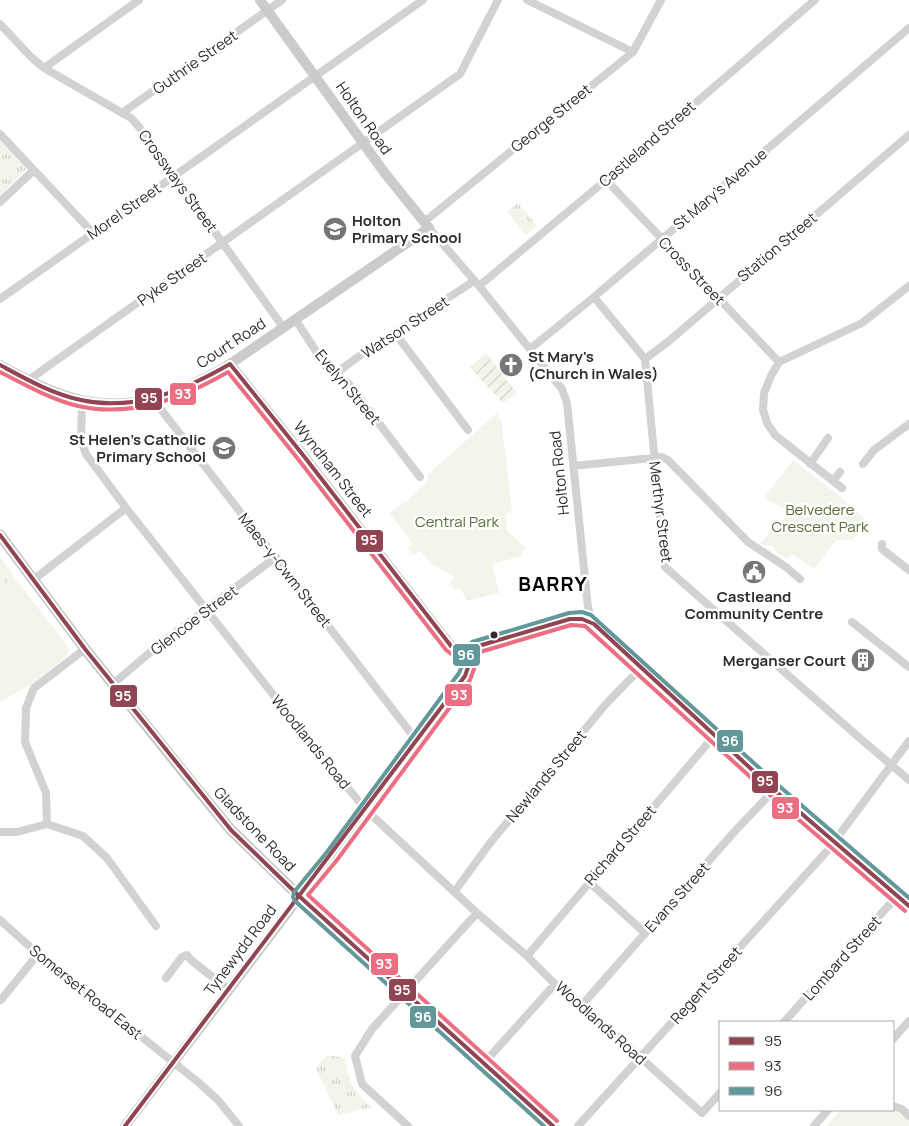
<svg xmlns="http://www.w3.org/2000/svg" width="909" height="1126" font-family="Manrope,sans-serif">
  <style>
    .grass { fill: url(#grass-tufts) }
    .park { fill: #f2f5ea }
    .garden { fill: url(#garden-furrows) }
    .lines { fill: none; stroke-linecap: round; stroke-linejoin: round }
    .street { stroke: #d2d2d2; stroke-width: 8 }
    .secondary { stroke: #cbcbcb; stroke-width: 10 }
    .primary { stroke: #c5c5c5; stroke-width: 11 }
    .bus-1-casing { stroke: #fff; stroke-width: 8 }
    .bus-2-casing { stroke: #fff; stroke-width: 8 }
    .bus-3-casing { stroke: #fff; stroke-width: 8 }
    .bus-1 { stroke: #914451; stroke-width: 4 }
    .bus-2 { stroke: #eb6e82; stroke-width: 4 }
    .bus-3 { stroke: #63989b; stroke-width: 4 }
    .bus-dot { fill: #2d2d2d; stroke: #fff; stroke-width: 2 }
    .labels { text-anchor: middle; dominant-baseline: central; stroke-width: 5; stroke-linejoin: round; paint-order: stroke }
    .street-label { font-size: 15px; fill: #2d2d2d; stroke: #fff }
    .poi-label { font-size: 15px; font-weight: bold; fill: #2d2d2d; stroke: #fff; text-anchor: start }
    .park-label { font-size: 15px; fill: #5a6d37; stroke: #fff }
    .district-label { font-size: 20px; font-weight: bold; letter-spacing: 1px; fill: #000; stroke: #fff }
    .line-badge { stroke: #fff; stroke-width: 2 }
    .badge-label { font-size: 14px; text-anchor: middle; font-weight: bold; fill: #fff }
  </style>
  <defs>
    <pattern id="grass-tufts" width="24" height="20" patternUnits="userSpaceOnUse" patternTransform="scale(1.25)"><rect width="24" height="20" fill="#f2f5ea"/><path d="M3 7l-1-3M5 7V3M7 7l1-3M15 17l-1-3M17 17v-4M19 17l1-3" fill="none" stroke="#d0d2c9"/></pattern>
    <pattern id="garden-furrows" width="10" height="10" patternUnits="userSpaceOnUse" patternTransform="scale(1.25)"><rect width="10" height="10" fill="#f2f5ea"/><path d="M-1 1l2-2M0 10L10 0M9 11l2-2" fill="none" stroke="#d0d2c9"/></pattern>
  </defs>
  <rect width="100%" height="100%" fill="#fff"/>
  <!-- grass -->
  <path class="grass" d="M0,137L26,165L25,171L0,196Z
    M518,203L537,226L526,235L507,212Z
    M0,556L14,577L5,584L0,574Z
    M327,1055L346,1058C347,1083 355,1090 371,1107L338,1115L316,1068Z"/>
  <!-- park -->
  <path class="park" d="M498,412L502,425L512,510L505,515L507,531L526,548L521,553L522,556L492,564L499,593L466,601L461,588L454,590L450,583L454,579L452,575L433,565L419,551L414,556L408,548L413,544L389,513L405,502L428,481L427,475Z
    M793,460L843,499L867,521L852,540H836L814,569L792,554L787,559L776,552L775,548L770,545L766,546L760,543L791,512L764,498Z
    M0,574L5,584L14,577L69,648L67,656L33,683L0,702Z
    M841,1110H892L901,1113L909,1121V1126H826Z"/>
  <!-- garden -->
  <path class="garden" d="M486,353L517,393L503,403L470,368Z"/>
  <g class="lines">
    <!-- street -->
    <path class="street" d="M527,0L633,52
      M0,24L30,56L44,68L131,118L140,128L283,327
      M44,68L139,0
      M122,113L282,0
      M0,134L93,233
      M606,180L779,362
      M0,202L33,171
      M424,222L633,52L661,0
      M429,228L479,286L562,389L567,403L588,608L594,624
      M479,286L606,180L815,0
      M594,297L645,359L665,567L855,734L909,780
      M0,299L423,0
      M295,319L327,368L348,383L420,477
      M395,333L468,430
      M530,349L594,297L909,28
      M645,359L669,341L909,135
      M338,375L340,370L365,352L474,281
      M30,379L460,74L498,0
      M153,399L417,741
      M82,400L81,440L86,454L126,508L324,759L366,810L477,913L527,956L555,984L582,1005L702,1113L720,1093
      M810,464L828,438
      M863,464L874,450L909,424
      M573,466L662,457L668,460L748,542L786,567L800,579
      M833,481L840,472
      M842,488L775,435L767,423L763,410L764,393L771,376L779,362L862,323L909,286
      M882,544V549L909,570
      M33,580L126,508
      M852,622L909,667
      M85,649L34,688L26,708L25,742L46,793L47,824L83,836L107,858L156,926
      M114,683L160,644L276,557
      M0,832H17L47,824
      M589,882L645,933
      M455,891L490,843L606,704L634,675L646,672
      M0,920L38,954L198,1082L218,1100L239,1126
      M527,956L714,736
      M166,978L182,957L187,955L191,960L229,990
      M1,1000L38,954
      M582,1005L735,831L774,790
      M784,1022L889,905L893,902L904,901
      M893,1039L909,1021
      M484,1063L555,984
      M893,1106L902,1109L909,1116
      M408,1126L362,1084L355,1056L372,1029L477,913
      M578,1126L828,850L909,741
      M814,1126L828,1110"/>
    <!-- secondary -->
    <path class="secondary" d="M230,364L303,455L451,646L470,660
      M0,365C28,380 61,398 92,402C142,409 189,389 230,364L429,228L384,172L260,0
      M125,1126C239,977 353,827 465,676L475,647L570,619C579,618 586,618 594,624L774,790L909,906"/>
    <!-- primary -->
    <path class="primary" d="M0,535L85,649L193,784L231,830L299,896L553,1126"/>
    <!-- bus-1 casing -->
    <g class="bus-1-casing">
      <path id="bus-1" d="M0,365C26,379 52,394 81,400C134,412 185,390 230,364L303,455L451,646L470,660
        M0,535L85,649L231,830L299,896L553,1126
        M125,1126L465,676L475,647L570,619H582L594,624L774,790L909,906"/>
    </g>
    <!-- bus-2 casing -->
    <g class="bus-2-casing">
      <path id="bus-2" d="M0,372C25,385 50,399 78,406C131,418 183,398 228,372L298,459L446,650L466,665
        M557,1121L308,895L337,860L470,680L480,652L571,625L585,626L770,795L905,911"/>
    </g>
    <!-- bus-3 casing -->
    <g class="bus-3-casing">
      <path id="bus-3" d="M544,1126L295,901L293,897L294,892L327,852L459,673L472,642L569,613L582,612L591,615L778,785L909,898"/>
    </g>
    <!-- bus-1 -->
    <use href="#bus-1" class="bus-1"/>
    <!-- bus-2 -->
    <use href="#bus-2" class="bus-2"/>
    <!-- bus-3 -->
    <use href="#bus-3" class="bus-3"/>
  </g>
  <!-- icons -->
  <defs>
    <g id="school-disc" transform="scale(1.25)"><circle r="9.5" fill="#767676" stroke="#fff"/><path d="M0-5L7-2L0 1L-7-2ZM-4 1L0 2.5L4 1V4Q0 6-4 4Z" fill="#fff"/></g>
    <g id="church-disc" transform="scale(1.25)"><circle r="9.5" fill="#767676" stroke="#fff"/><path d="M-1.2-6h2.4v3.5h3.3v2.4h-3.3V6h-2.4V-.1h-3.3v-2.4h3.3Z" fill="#fff"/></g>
    <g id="civic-disc" transform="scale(1.25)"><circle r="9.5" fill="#767676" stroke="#fff"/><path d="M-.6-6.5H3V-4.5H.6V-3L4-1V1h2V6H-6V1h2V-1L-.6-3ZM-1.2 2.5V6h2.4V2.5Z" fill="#fff"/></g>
    <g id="building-disc" transform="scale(1.25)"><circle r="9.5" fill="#767676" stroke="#fff"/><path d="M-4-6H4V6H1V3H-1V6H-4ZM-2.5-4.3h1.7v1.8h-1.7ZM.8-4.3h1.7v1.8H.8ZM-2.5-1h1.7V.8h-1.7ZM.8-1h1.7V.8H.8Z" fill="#fff"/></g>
  </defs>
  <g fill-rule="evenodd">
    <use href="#school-disc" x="335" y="229"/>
    <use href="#church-disc" x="511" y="365"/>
    <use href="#school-disc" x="224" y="448"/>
    <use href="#civic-disc" x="754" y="572"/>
    <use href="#building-disc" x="863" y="660"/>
  </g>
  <!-- markers -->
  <circle class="bus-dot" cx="494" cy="635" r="4.5"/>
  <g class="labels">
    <!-- street labels -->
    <g class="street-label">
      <text transform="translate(195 62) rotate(-35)">Guthrie Street</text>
      <text transform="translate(364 118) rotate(55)">Holton Road</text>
      <text transform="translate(551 118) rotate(-39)">George Street</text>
      <text transform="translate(647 144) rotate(-41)">Castleland Street</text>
      <text transform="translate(178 181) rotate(54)">Crossways Street</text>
      <text transform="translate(720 189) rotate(-40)">St Mary's Avenue</text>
      <text transform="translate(124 211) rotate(-35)">Morel Street</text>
      <text transform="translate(777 247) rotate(-40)">Station Street</text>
      <text transform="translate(692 271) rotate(46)">Cross Street</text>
      <text transform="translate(172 279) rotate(-35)">Pyke Street</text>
      <text transform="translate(405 327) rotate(-33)">Watson Street</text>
      <text transform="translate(231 343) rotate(-33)">Court Road</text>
      <text transform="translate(348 387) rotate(50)">Evelyn Street</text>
      <text transform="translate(333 469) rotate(52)">Wyndham Street</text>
      <text transform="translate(559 473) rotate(-96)">Holton Road</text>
      <text transform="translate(661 512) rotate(83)">Merthyr Street</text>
      <text transform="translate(285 570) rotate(52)">Maes-y-Cwm Street</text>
      <text transform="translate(194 620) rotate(-37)">Glencoe Street</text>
      <text transform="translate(311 742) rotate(51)">Woodlands Road</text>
      <text transform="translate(546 776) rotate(-50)">Newlands Street</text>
      <text transform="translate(255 829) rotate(46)">Gladstone Road</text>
      <text transform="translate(620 845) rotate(-49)">Richard Street</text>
      <text transform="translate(677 897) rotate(-48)">Evans Street</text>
      <text transform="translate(240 950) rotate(-53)">Tynewydd Road</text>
      <text transform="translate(842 958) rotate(-48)">Lombard Street</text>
      <text transform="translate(706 985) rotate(-48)">Regent Street</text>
      <text transform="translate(86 992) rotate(39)">Somerset Road East</text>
      <text transform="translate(601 1023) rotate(42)">Woodlands Road</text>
    </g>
    <!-- poi labels -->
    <g class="poi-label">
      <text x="352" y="220">Holton<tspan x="352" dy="17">Primary School</tspan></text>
      <text x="528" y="356">St Mary's<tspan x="528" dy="17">(Church in Wales)</tspan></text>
      <text x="206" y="439" text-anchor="end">St Helen's Catholic<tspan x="206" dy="17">Primary School</tspan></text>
      <text x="754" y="596" text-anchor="middle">Castleand<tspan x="754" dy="17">Community Centre</tspan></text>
      <text x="846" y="660" text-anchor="end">Merganser Court</text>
    </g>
    <!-- park labels -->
    <g class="park-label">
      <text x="820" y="509">Belvedere<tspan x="820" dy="17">Crescent Park</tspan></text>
      <text x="457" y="521">Central Park</text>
    </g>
    <!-- district labels -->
    <g class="district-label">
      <text x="553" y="583">BARRY</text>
    </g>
  </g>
  <g class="line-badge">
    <rect x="169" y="382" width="28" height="24" rx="5" fill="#eb6e82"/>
    <rect x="134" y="387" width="29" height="24" rx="5" fill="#914451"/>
    <rect x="355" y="529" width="29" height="24" rx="5" fill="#914451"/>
    <rect x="452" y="643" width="29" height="24" rx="5" fill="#63989b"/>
    <rect x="444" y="683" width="29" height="24" rx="5" fill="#eb6e82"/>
    <rect x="109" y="684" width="29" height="24" rx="5" fill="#914451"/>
    <rect x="716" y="729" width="28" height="24" rx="5" fill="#63989b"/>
    <rect x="751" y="770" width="28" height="24" rx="5" fill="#914451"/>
    <rect x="771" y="796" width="29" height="24" rx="5" fill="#eb6e82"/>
    <rect x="370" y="952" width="29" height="24" rx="5" fill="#eb6e82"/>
    <rect x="388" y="978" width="29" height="24" rx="5" fill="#914451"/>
    <rect x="409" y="1005" width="28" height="24" rx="5" fill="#63989b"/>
  </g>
  <g class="badge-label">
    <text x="183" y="399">93</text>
    <text x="149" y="403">95</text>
    <text x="369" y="545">95</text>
    <text x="466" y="660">96</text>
    <text x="459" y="700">93</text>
    <text x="123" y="701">95</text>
    <text x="730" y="746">96</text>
    <text x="765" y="786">95</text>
    <text x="785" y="813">93</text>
    <text x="384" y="969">93</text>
    <text x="402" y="995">95</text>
    <text x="423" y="1022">96</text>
  </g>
  <!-- legend -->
  <rect x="719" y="1021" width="175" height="90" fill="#ffffff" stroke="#ababab"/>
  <rect x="729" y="1037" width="25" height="8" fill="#914451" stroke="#ababab"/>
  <text x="764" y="1046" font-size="15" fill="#2d2d2d">95</text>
  <rect x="729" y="1062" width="25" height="8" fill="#eb6e82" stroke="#ababab"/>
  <text x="764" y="1071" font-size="15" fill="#2d2d2d">93</text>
  <rect x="729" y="1087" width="25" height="8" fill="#63989b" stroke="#ababab"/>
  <text x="764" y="1096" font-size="15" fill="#2d2d2d">96</text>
</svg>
